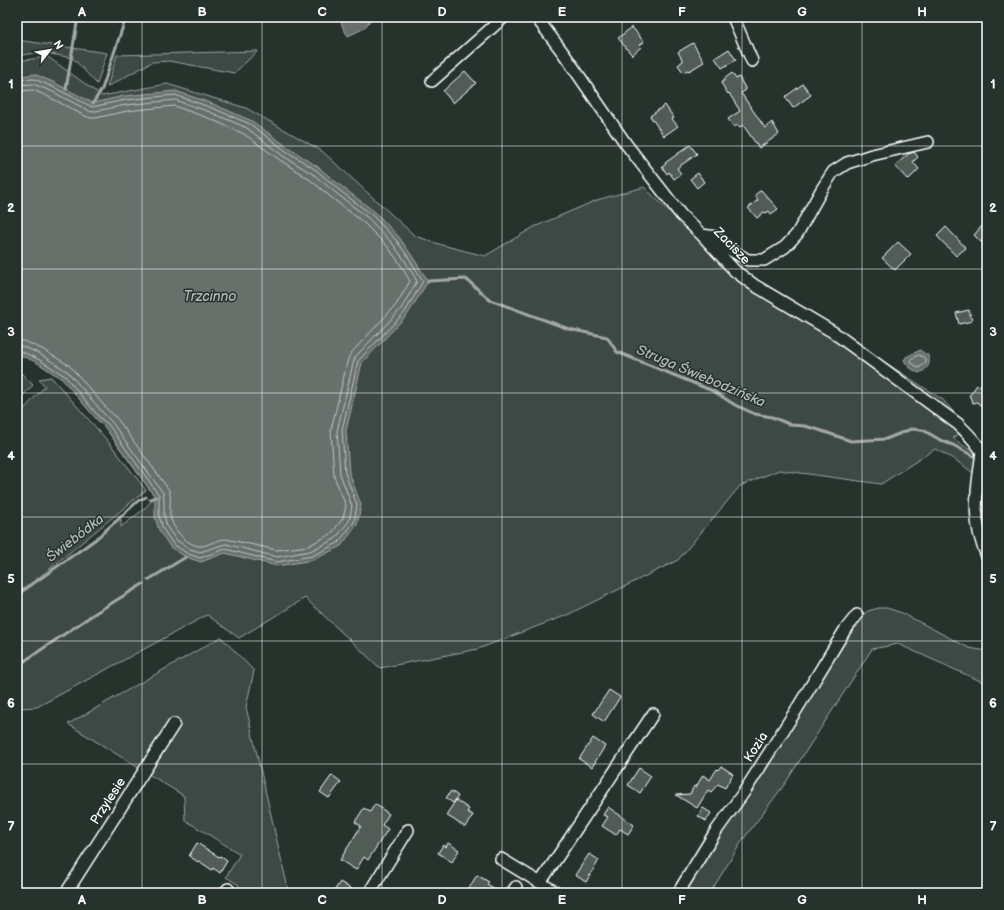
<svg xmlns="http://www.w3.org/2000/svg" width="1004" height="910" font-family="'Balsamiq Sans',sans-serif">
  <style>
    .green { fill: #3e4944; stroke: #9ea4a2 }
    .water { fill: #67706c; stroke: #a4a9a7 }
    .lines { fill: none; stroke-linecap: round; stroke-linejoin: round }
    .shore { stroke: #c2c6c4; stroke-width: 1 }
    .stream { stroke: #a4a9a7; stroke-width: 3 }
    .building { fill: #515c57; stroke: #fff }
    .minor-casing { stroke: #fff; stroke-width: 14 }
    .minor { stroke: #26332d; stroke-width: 11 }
    .grid { fill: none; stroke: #fff; stroke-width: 1; stroke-opacity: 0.55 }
    .labels { text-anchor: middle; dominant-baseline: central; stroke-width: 3; stroke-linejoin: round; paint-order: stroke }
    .street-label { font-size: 13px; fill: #fff; stroke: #26332d }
    .water-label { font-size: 14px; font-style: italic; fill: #b3b8b6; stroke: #26332d }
    .neatline { fill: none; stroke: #fff; stroke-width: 1.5 }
    .grid-label { font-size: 13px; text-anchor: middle; font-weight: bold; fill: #fff }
  </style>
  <rect width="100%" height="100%" fill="#26332d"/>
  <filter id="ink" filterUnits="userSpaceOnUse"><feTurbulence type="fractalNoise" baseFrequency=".025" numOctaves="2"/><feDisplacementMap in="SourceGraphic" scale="8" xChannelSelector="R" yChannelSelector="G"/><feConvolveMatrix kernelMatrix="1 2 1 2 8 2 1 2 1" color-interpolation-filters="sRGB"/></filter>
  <g filter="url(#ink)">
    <!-- green -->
    <path class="green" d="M17,40L107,53L97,84L73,58L40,52L17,56Z
      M258,51L234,73L169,61L152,62L107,87L117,55Z
      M48,57L102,96L167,84L246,108L322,151L415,236L442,245L485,256L534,227L597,200L644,187L735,276L877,357L943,400L966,426L959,434L953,438L975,454L974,474C963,464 949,456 935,449L881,484L779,470L740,486L678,560L567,615L478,649L380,668L305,598L239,638L207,615L37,707L17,708V594L71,556L121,519V527L144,509L155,497L104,426L17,105V61Z
      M17,369L33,385L17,402Z
      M51,377L107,440L146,490L46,572L17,593V417L45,386L39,379Z
      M879,608H887L902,613L969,648L987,651V684L898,644L872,649L784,785L742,841L710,893H682L735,811L748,796L764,773L799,713L859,617L868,611Z
      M221,637L254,671L246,707L289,893H234L239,885L226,877L240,854L185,820L184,796L68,724Z"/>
    <!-- water -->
    <path class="water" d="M341,17H372L365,28L348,36C344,30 340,24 341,17Z
      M34,74L55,83L93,103L124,96L176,91L213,104L252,121L289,148L318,167L341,186L375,212L399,237L412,256L428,281L408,314L362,363L346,431L349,472L361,505L357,525L341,546L313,560L277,566L225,553L201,562L186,557L170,547L159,530L155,517V497L104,426L98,421L62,379L36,362L17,354V77Z
      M920,350L925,354H927C933,362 927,370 919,373C913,371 906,365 904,360L906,357Z"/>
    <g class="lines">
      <!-- shore -->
      <path class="shore" d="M17,80L34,79L53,87L92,107L125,100L175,95L212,108L250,124L286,151L316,170L339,190L372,215L396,240L409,258L423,281L405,312L358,361L342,430L345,473L357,505L354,522L338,543L312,556L277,562L225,549L200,558L188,554L173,544L163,529L159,516V495L108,424L100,418L65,376L38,359L20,351H17
        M17,85L33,84L51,91L91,112L126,105L175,100L210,112L247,128L283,156L313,174L336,193L368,218L392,243L405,261L417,281L401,309L356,356L354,360L337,431L340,474L352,506L349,521L335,539L310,551L277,557L226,544L222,545L200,552L190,549L176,540L167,527L164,515V498L163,493L111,421L104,414L68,372L40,354L22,346H17
        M17,91L33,90L49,97L85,116L91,118H96L127,111L174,106L208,118L244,134L280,160L309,179L332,198L364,223L388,247L400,264L410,281L396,305L352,352L348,359L331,430L334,476L346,506L343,518L331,534L308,546L277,550L226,539C217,539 206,547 199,546C185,544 172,528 170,515C169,507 172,499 169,490L116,417L108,410L70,366L42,349L24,341L17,340
        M919,355L925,358L926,362L919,368L910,362V361L911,359Z"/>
      <!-- stream -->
      <path class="stream" d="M66,89L78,17
        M93,103L102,89L126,17
        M428,281L466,279L490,300L569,329L607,337L617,352L713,391L735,405L755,414L772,417L791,425L805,426L819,430L851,441L886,439L911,429L923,430L942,441L953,445L975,457
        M150,499L156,497
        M148,580L186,557
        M17,595L96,539L138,501L146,497
        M17,666L97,612L143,584"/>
    </g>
    <!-- building -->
    <path class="building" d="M632,27L644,42L639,45L641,47L632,55L618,38Z
      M693,43L704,62L689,71L688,70L683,72L678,65L683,61L678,52Z
      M729,49L736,60L722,68L715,58Z
      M465,71L476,83L453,103L443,91Z
      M732,73L736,79L739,77L746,90L741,93L765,128L772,122L779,134L759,148L743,125L740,127L738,125L734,127L728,119L740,111L729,93L728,94L721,83L725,80L724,79Z
      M803,84L811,95L793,108L785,97Z
      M665,105L674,118L672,119L678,126L664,136L650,116Z
      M690,145L697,154L677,168L681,174L674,179L669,172L667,174L662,167L666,164L665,163Z
      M914,152L918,157L913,162L919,169L908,180L895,166L908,154Z
      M698,173L704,182L697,188L690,179Z
      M761,190L778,209L771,214L769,211L766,213L764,212L757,218L748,208L758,200L755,195Z
      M982,226L987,231V248L974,235Z
      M946,227L966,248L956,256L937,236Z
      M898,242L911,254L895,270L882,258Z
      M969,310L972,321L959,324L956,313Z
      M987,377V397L981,406L977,402L973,403L972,399L969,396L977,385L979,387Z
      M609,690L620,697L604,722L593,714Z
      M593,738L605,746L592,767L579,759Z
      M721,766L733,774L725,788L718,784L711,792L708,790L697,808L676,795L690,794L694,786L696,787L703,775L710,780L717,769L718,770Z
      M639,768L651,776L640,793L628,785Z
      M332,775L341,782L329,798L320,792Z
      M451,791L458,796L453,803L446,798Z
      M456,800L469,809L467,812L473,815L465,827L446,815Z
      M375,804L389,814L382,825L388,829L368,860L364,857L356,870L340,860L361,826L355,822L364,808L370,812Z
      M608,807L634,825L628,834L620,829L616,835L602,826L608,817L603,815Z
      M703,808L711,813L706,821L698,816Z
      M197,843L219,857L220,856L227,861L220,873L213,868L212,870L199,861L198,862L189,856Z
      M448,843L459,850L452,862L438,853L443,845L446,847Z
      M589,854L599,860L586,882L575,875Z
      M477,875L489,882L487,884L502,893H466Z
      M340,882L358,893H333Z"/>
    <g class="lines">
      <!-- minor casing -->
      <g class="minor-casing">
        <path id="minor" d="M536,17L564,54L626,144L681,215L702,235L735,271L754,285L833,332L958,424C966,432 976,441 982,452C977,490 970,519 987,556
          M733,17L752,61
          M432,81L504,17
          M702,235L715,237L729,249L748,260H764L785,247L797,234L822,189L833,172L847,163L872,155L928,142
          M501,859L557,893
          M540,883L653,714
          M66,893L174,724
          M225,893L228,889
          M369,893L408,830
          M512,893L516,887
          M678,893L716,831L744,792L795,712L845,630L857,615"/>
      </g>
      <!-- minor -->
      <use href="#minor" class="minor"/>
    </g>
  </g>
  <!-- grid -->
  <path class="grid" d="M142,17V893M262,17V893M382,17V893M502,17V893M622,17V893M742,17V893M862,17V893M17,146H987M17,269H987M17,393H987M17,517H987M17,641H987M17,764H987"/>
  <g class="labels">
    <!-- street labels -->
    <g class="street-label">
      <text transform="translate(732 246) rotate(46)">Zacisze</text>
      <text transform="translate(756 747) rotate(-57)">Kozia</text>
      <text transform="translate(108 801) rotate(-57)">Przylesie</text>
    </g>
    <!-- water labels -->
    <g class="water-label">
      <text x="210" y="296">Trzcinno</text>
      <text transform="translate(701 376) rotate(23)">Struga Świebodzińska</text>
      <text transform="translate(75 538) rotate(-38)">Świebódka</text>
    </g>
  </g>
  <!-- margin -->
  <rect width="1004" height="910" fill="none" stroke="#26332d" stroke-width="44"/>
  <!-- north arrow -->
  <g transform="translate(50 50) rotate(59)" stroke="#26332d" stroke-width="3" paint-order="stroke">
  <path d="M0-3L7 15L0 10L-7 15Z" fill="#ffffff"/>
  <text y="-6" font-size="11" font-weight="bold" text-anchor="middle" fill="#ffffff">N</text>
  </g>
  <rect x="22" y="22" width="960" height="866" class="neatline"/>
  <g class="grid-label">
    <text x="82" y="16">A</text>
    <text x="202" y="16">B</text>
    <text x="322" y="16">C</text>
    <text x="442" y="16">D</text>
    <text x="562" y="16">E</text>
    <text x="682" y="16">F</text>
    <text x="802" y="16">G</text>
    <text x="922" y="16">H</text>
    <text x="11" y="88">1</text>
    <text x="993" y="88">1</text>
    <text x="11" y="212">2</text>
    <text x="993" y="212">2</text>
    <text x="11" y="336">3</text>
    <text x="993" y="336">3</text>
    <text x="11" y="460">4</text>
    <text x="993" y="460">4</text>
    <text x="11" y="583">5</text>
    <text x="993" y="583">5</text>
    <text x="11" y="707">6</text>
    <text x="993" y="707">6</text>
    <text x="11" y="831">7</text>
    <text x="993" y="831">7</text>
    <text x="82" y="904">A</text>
    <text x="202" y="904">B</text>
    <text x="322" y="904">C</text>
    <text x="442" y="904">D</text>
    <text x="562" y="904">E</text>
    <text x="682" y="904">F</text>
    <text x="802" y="904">G</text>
    <text x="922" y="904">H</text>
  </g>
</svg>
